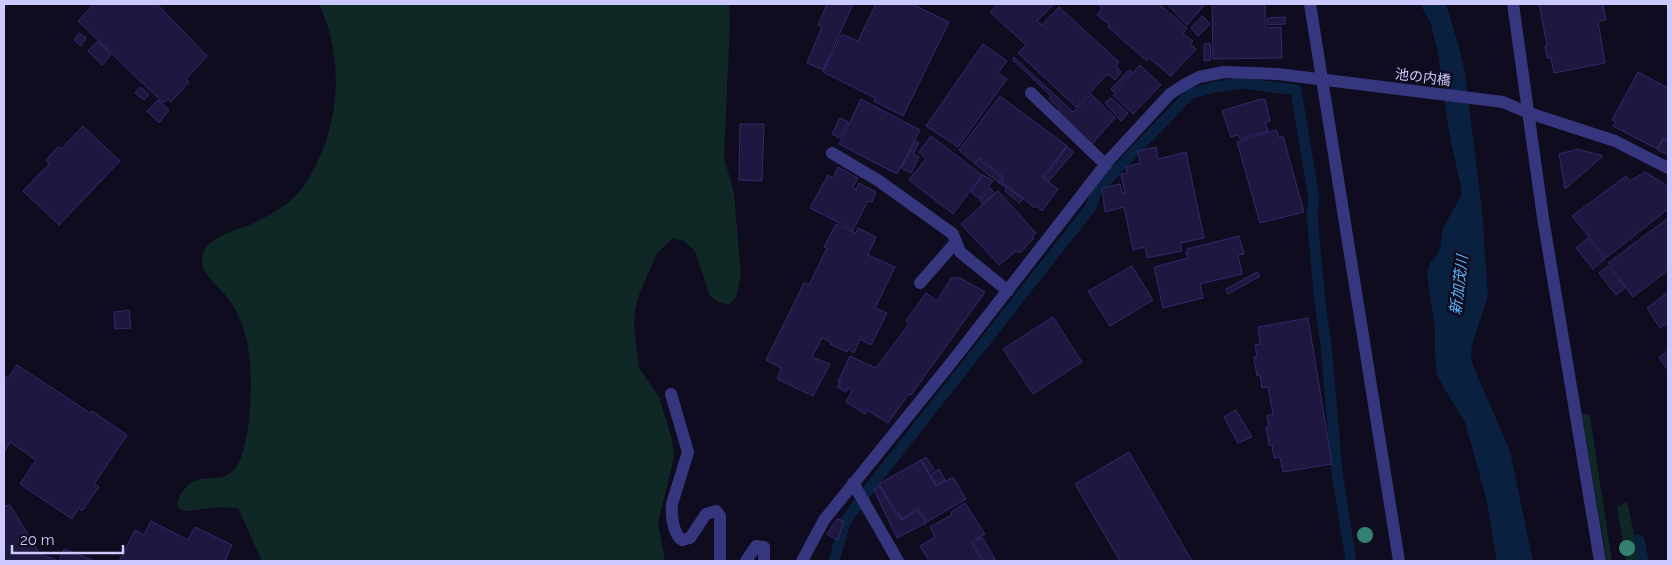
<svg xmlns="http://www.w3.org/2000/svg" width="1672" height="565" font-family="Raleway,'Noto Sans JP',sans-serif">
  <style>
    .green { fill: #0f2826 }
    .water { fill: #0a203f }
    .lines { fill: none; stroke-linecap: round; stroke-linejoin: round }
    .stream { stroke: #0a203f; stroke-width: 11 }
    .building { fill: #1e173f; stroke: #33296c }
    .minor { stroke: #36367e; stroke-width: 12 }
    .tree { fill: #348172 }
    .labels { text-anchor: middle; dominant-baseline: central; stroke-width: 5; stroke-linejoin: round; paint-order: stroke }
    .street-label { font-size: 14px; fill: #ccc9ff; stroke: #0e0c1e }
    .water-label { font-size: 15px; font-style: italic; fill: #57b9ff; stroke: #0e0c1e }
  </style>
  <rect width="100%" height="100%" fill="#0e0c1e"/>
  <!-- green -->
  <path class="green" d="M319,4H729L730,22L724,157L734,194L741,275L736,297L729,305L718,302L710,296L695,251L684,241L673,238L657,253L652,265L640,292L635,310L634,325L639,368L659,397L672,440L674,457L658,523L665,561H262L238,508L217,507L189,511L181,510L177,505C178,494 189,481 201,479C212,477 224,480 233,471C248,457 251,404 251,384C250,352 248,328 230,301C220,286 194,271 204,251C211,236 237,230 252,224C262,219 275,212 285,205C299,195 307,183 315,167C341,117 343,55 319,4Z
    M1584,414H1588L1590,417L1612,561H1607L1582,415Z
    M1627,502L1640,561H1626L1617,507Z"/>
  <!-- water -->
  <path class="water" d="M1420,4H1446L1459,47L1465,73L1482,210L1488,296L1472,345L1471,357L1474,368L1510,451L1533,561H1497L1486,498L1465,422L1444,388L1437,374L1435,356V328L1427,275L1430,263L1437,255L1440,248L1443,228L1460,198L1462,192L1449,132L1438,53L1431,24Z"/>
  <g class="lines">
    <!-- stream -->
    <path class="stream" d="M1639,540L1643,561
      M834,561L845,522L872,485L1091,207L1095,194L1099,188L1190,94L1214,87L1241,83L1296,90L1314,198L1312,214L1320,303L1326,345L1337,472L1351,561"/>
  </g>
  <!-- building -->
  <path class="building" d="M94,4H157L207,56L186,79L189,82L171,102L168,99L163,103L78,21Z
    M827,4H853L823,70L807,63L822,27L818,25Z
    M876,4H912L949,22L903,116L874,101L875,98L823,72L842,34L858,41Z
    M998,4H1054L1037,21L1042,25L1059,7L1119,62L1116,66L1121,72L1115,80L1108,74L1076,107L1018,53L1026,45L990,12Z
    M1098,4H1159L1187,28L1183,34L1193,41L1190,44L1196,49L1171,76L1149,58L1147,61L1108,27L1110,25L1097,15L1102,8Z
    M1167,4H1205L1187,25Z
    M1212,4H1265V28L1281,27L1282,58L1213,59Z
    M1539,4H1603L1606,20L1598,21L1605,63L1554,73L1551,58H1547L1545,46L1547,45Z
    M1202,16L1210,24L1198,36L1191,28Z
    M1285,17V24L1267,25V18Z
    M79,33L86,38L81,46L74,40Z
    M98,41L111,55L102,65L88,51Z
    M1210,43L1211,60L1204,61V44Z
    M983,44L1007,61L998,73L1007,79L958,147L926,126Z
    M1014,57L1073,112L1091,94L1115,118L1091,145L1058,111L1060,109L1049,99L1051,96L1013,60Z
    M1140,65L1161,85L1133,114L1113,95Z
    M1129,70L1132,72L1113,92L1111,89Z
    M1638,72L1668,88V141L1663,138L1657,149L1613,126L1616,122L1612,120Z
    M140,87L149,94L144,100L135,93Z
    M1000,96L1067,146L1042,177L1058,189L1042,211L1037,206L1035,208L1001,181L1004,177L980,158L974,163L959,150Z
    M1111,98L1128,113L1121,121L1105,103Z
    M861,99L920,130L897,174L839,144Z
    M1265,99L1270,121L1265,123L1268,131L1240,139L1238,135L1231,137L1222,111L1257,100Z
    M158,100L169,110L159,123L147,111Z
    M840,118L848,122L840,138L832,134Z
    M740,124H764L762,181L739,180Z
    M83,126L120,161L59,225L23,191L49,164L46,160L58,147L61,149Z
    M1276,130L1279,137L1283,136L1304,212L1260,223L1237,142Z
    M931,136L982,175L953,214L909,180L926,159L919,152Z
    M1663,140L1668,142V155L1658,150Z
    M916,141L919,143L913,154L919,157L911,173L901,168Z
    M1067,147L1074,152L1049,181L1044,177Z
    M1156,147L1158,159L1186,152L1204,238L1180,243L1182,251L1147,258L1145,247L1133,250L1124,207L1105,212L1102,188L1120,184L1122,193H1125L1121,174L1127,173L1126,167L1140,163L1138,151Z
    M1578,149L1603,156L1565,189L1559,154Z
    M979,159L1003,178L999,181L1023,199L1019,203L1005,191L1007,189L975,164Z
    M838,167L858,178L853,187L856,190L859,183L876,192L872,202L868,201L853,230L810,208L828,175L833,178Z
    M1645,172L1668,186V209L1606,258L1572,216L1626,176L1630,181Z
    M983,175L993,181L979,199L971,192Z
    M990,188L995,193L983,204L980,200Z
    M998,191L1036,233L1032,237L1034,238L1020,253L1016,251L999,265L961,224Z
    M1668,218V270L1633,297L1608,263Z
    M836,224L856,233L858,228L876,237L868,255L895,267L875,308L887,313L871,345L860,339L854,353L848,349L847,352L830,344L831,342L822,338L812,357L830,364L813,396L777,379L781,368L766,360L804,283L809,285L827,248L824,247Z
    M1239,236L1244,254L1238,255L1242,274L1200,284L1203,298L1163,308L1154,267L1188,258L1186,253H1188L1187,249Z
    M1588,238L1605,259L1593,269L1576,248Z
    M1132,266L1153,300L1110,326L1088,291Z
    M1608,266L1625,288L1616,295L1599,273Z
    M1257,272L1260,276L1228,294L1226,289Z
    M952,277L955,279L958,277L985,292L911,395L909,394L888,423L867,410L865,414L846,402L852,391L848,388L846,392L837,387L840,383L838,382L850,356L876,368L909,324L906,321L926,293L937,301Z
    M1668,292V323L1660,328L1647,308Z
    M129,310L131,328L115,329L114,312Z
    M1053,317L1082,362L1033,394L1003,349Z
    M1308,318L1332,464L1283,472L1280,457L1274,458L1272,445H1269L1266,427H1269L1267,416L1273,414L1268,387L1262,388L1260,375L1257,376L1254,357H1257L1255,345L1260,344L1258,327Z
    M1668,350V370L1659,358Z
    M17,365L90,413L92,411L127,435L94,484L99,487L82,511L79,508L72,519L20,484L36,460L10,442L4,453V375L8,378Z
    M1236,410L1252,437L1238,443L1224,417Z
    M1129,452L1192,561H1120L1075,484Z
    M926,457L934,469L929,473L921,460Z
    M921,460L936,486L953,477L966,499L927,522L918,508L902,519L899,513L897,514L879,484Z
    M939,469L945,480L936,485L930,475Z
    M880,486L896,516L899,515L902,520L918,510L926,523L897,538L874,490Z
    M965,503L985,534L971,542L982,561H929L920,546L935,537L930,527L952,515L951,512Z
    M4,504L5,506L10,505L40,554L59,561L64,549L95,561H4Z
    M837,519L844,521L838,540L827,534Z
    M151,521L188,540L195,527L232,545L225,561H119L135,530L144,535Z
    M982,537L995,559L991,561H984L973,543Z"/>
  <g class="lines">
    <!-- minor -->
    <path class="minor" d="M1310,4L1399,561
      M1513,4L1543,218L1600,561
      M1031,93L1106,165
      M832,153L879,181L953,234L960,252L1008,291
      M920,283L956,242
      M671,394L688,452L672,504C671,515 673,534 682,540L690,538L706,514L716,511L720,516V561
      M853,483L898,561
      M746,561L756,546L764,547V561
      M802,561L824,520L951,363L1109,160L1170,94L1184,85L1199,77L1224,72L1278,74L1503,102L1529,113L1615,141L1668,168"/>
  </g>
  <!-- trees -->
  <g class="tree">
    <circle cx="1365" cy="535" r="8"/>
    <circle cx="1627" cy="548" r="8"/>
  </g>
  <g class="labels">
    <!-- street labels -->
    <g class="street-label">
      <text transform="translate(1423 77) rotate(7)">池の内橋</text>
    </g>
    <!-- water labels -->
    <g class="water-label">
      <text transform="translate(1459 285) rotate(-83)">新加茂川</text>
    </g>
  </g>
  <!-- border -->
  <rect width="1672" height="565" fill="none" stroke="#ccc9ff" stroke-width="10"/>
  <!-- scale -->
  <path d="M12 545v8h111v-8" fill="none" stroke="#ccc9ff" stroke-width="2.5"/>
  <text x="20" y="545" font-size="15" fill="#ccc9ff" stroke="#0e0c1e" stroke-width="4" paint-order="stroke">20 m</text>
</svg>
